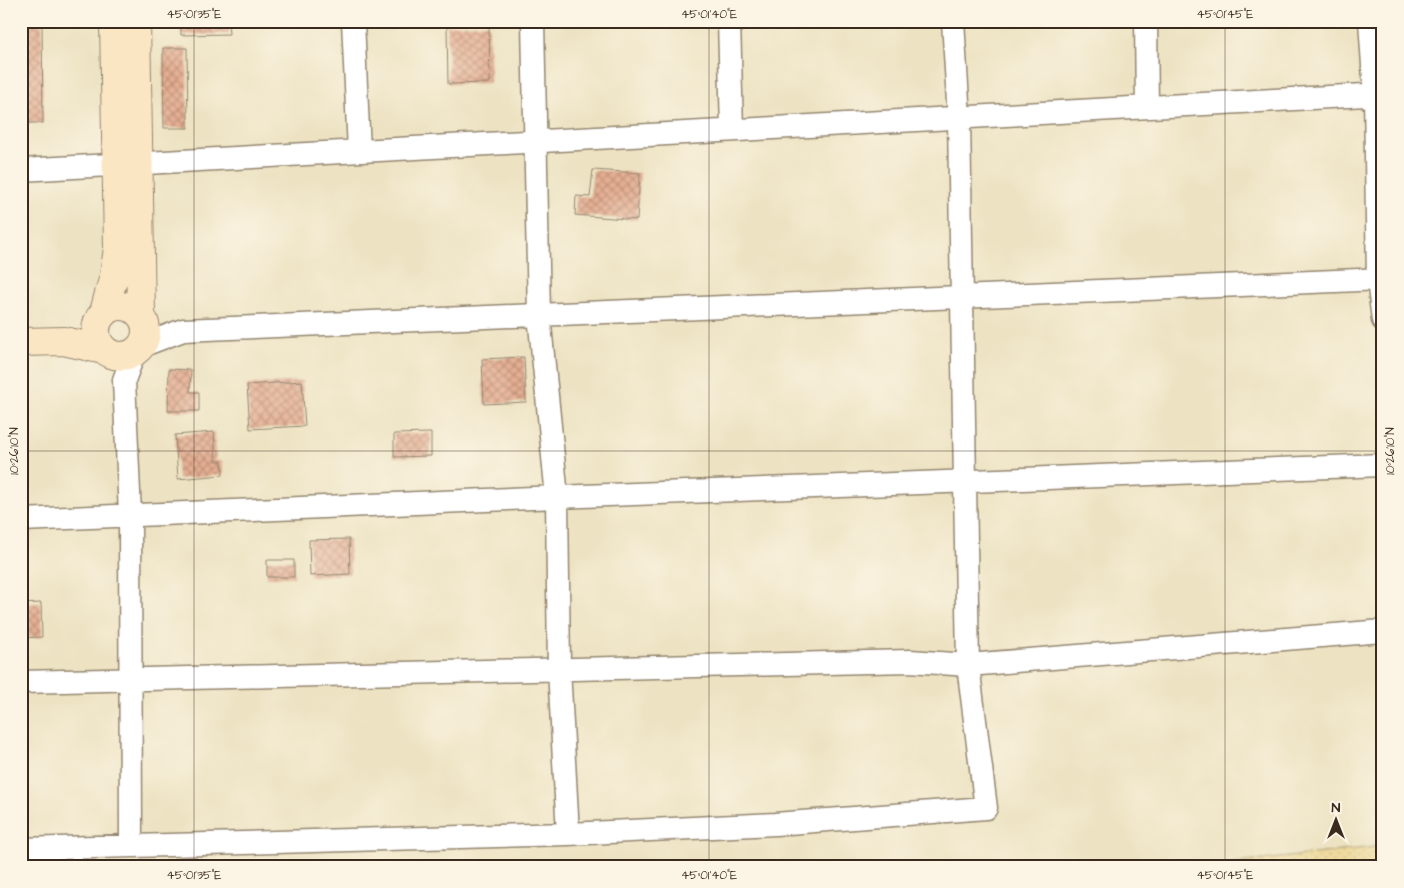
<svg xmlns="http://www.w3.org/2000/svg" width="1404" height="888" font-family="'Architects Daughter',sans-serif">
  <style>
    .sand { fill: url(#sand-dots); stroke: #94825e }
    .building { fill: url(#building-cross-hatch) }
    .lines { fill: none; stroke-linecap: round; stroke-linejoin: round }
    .street-casing { stroke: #948670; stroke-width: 25 }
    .secondary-casing { stroke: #948670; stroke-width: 30 }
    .street { stroke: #fff; stroke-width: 22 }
    .secondary { stroke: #fbe6c4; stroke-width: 28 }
    .ticks { fill: none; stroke: #3b2a1e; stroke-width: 1; stroke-opacity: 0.45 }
    .neatline { fill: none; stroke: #3b2a1e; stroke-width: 2 }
    .ticks-label { font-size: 12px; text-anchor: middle; fill: #3b2a1e }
  </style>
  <defs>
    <pattern id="sand-dots" width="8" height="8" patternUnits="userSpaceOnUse" patternTransform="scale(1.25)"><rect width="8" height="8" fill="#eeda9e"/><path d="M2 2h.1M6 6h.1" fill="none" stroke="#cdbb88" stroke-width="1.8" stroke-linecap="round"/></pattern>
    <pattern id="building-cross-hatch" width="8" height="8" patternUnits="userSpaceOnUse" patternTransform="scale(1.25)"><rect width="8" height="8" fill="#e5af93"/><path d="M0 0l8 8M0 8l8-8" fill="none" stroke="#bb8f77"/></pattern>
  </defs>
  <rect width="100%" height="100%" fill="#fcf5e5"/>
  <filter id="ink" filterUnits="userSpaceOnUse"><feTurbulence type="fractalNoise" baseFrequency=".02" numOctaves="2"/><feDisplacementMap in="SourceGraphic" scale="10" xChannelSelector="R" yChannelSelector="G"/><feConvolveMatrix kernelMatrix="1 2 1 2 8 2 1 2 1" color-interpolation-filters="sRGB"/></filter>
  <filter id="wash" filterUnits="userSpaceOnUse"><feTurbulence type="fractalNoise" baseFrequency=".0096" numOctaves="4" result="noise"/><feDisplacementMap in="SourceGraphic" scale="20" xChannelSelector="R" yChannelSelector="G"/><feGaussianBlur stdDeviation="1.12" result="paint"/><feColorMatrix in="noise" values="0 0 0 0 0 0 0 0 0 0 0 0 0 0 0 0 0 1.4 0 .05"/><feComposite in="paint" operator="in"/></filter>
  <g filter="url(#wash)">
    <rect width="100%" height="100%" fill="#ede3c3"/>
    <!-- sand -->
    <path class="sand" d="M1383,846V867H1202Z"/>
    <g id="blocks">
      <!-- building -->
      <path class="building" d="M21,21H42L43,123H21Z
        M181,21H228L229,34L181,35Z
        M489,24L490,83L448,84L447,25Z
        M163,48H187L188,128H164Z
        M593,170L640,173L637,220L575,215L576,196L590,197Z
        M524,357L526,402L484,404L482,359Z
        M169,369L191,370L190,392H199V411H168Z
        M302,381L305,426L250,429L247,385Z
        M214,432L216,461H222L223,475L178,479L175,435Z
        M431,433V456L394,457V434Z
        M349,539L350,574L310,576L309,540Z
        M267,560H294V577H267Z
        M41,603L42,637L21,638V604Z"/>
    </g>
  </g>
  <g filter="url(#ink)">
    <use href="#blocks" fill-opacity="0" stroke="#948670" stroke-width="1"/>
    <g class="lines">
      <!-- street casing -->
      <g class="street-casing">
        <path id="street" d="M353,21L359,151
          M533,21L539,315L557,497L559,669L568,834
          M729,21L732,130
          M1146,21L1147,107
          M1370,21L1375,95L1378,280L1383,320
          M21,170L1383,94
          M141,346L183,330L1383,279
          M21,520L557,497L1383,465
          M21,682L910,661L968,665L959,118L953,21
          M131,846L130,515L124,380L135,351
          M21,849L568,834L775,824L986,808L968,665L1383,631"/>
      </g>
      <!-- secondary casing -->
      <g class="secondary-casing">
        <path id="secondary" d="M136,21L141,316
          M96 331a25 25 0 1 1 50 0a25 25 0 1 1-50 0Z
          M104,312L114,276L118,248L114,21
          M21,342L64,341L104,350"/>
      </g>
      <!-- street -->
      <use href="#street" class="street"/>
      <!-- secondary -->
      <use href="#secondary" class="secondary"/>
    </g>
  </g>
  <!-- ticks -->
  <path class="ticks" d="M194,21V867M709,21V867M1225,21V867M21,451H1383"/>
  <!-- margin -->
  <rect width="1404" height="888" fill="none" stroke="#fcf5e5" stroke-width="55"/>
  <!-- north arrow -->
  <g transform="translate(1336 820)" stroke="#fcf5e5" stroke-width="4" paint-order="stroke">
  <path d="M0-4L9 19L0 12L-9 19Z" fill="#3b2a1e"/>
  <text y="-8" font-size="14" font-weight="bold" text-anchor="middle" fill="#3b2a1e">N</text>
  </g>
  <rect x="28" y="28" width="1348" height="832" class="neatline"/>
  <g class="ticks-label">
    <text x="194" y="18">45°01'35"E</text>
    <text x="709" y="18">45°01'40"E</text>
    <text x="1225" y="18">45°01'45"E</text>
    <text transform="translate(14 451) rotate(-90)" y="4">10°26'10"N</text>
    <text transform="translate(1390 451) rotate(-90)" y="4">10°26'10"N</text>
    <text x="194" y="879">45°01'35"E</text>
    <text x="709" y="879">45°01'40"E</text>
    <text x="1225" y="879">45°01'45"E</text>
  </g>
</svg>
